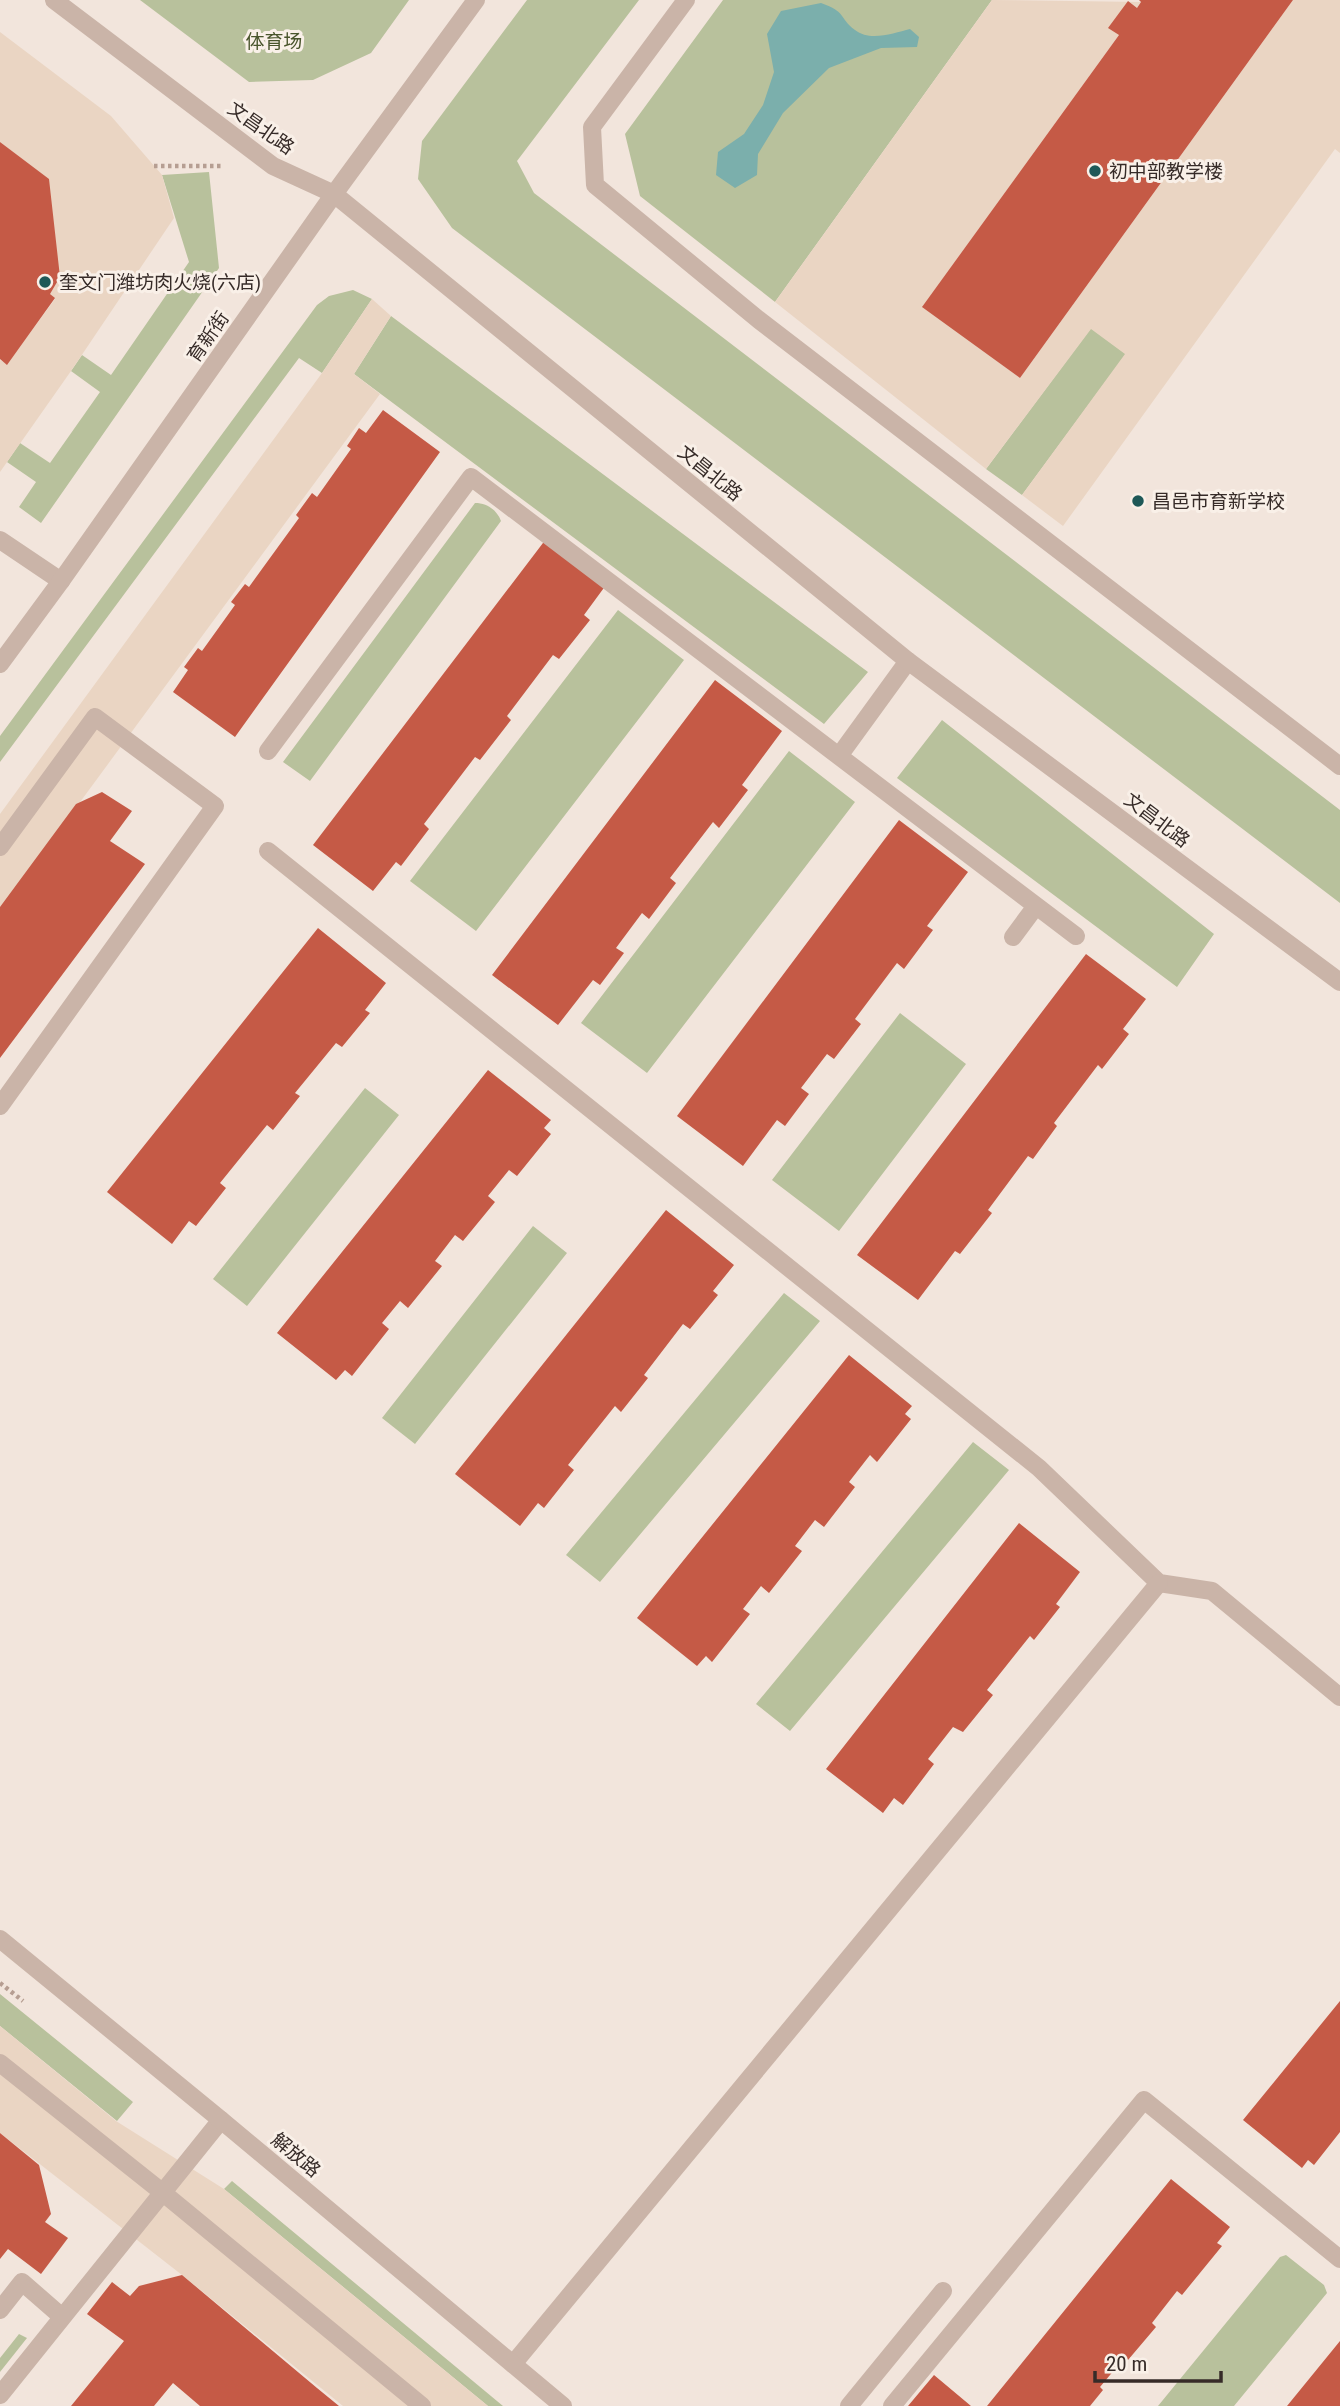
<svg xmlns="http://www.w3.org/2000/svg" width="1340" height="2406" font-family="'Roboto Condensed','Noto Sans SC',sans-serif">
  <style>
    .green { fill: #b8c19c }
    .plaza { fill: #ead5c3 }
    .water { fill: #7bafac }
    .building { fill: #c55a46 }
    .lines { fill: none; stroke-linecap: round; stroke-linejoin: round }
    .path { stroke: #b69e92; stroke-width: 4.5; stroke-dasharray: 3.5 3.5; stroke-linecap: butt }
    .service { stroke: #cab4a8; stroke-width: 18 }
    .minor { stroke: #cab4a8; stroke-width: 18 }
    .tertiary { stroke: #cab4a8; stroke-width: 18 }
    .poi-dot { fill: #1e5857; stroke: #f9f0e8; stroke-width: 2.5 }
    .labels { text-anchor: middle; dominant-baseline: central; stroke-width: 6; stroke-linejoin: round; paint-order: stroke }
    .park-label { font-size: 19px; fill: #49552c; stroke: #f9f0e8 }
    .street-label { font-size: 19px; fill: #362b28; stroke: #f9f0e8 }
    .poi-label { font-size: 19px; fill: #362b28; stroke: #f9f0e8; text-anchor: start }
  </style>
  <rect width="100%" height="100%" fill="#f2e5dc"/>
  <!-- green -->
  <path class="green" d="M140,0H409L371,53L313,80L249,82Z
    M527,0H639L517,161L534,193L1340,810V903L452,228L418,179L422,141Z
    M723,0H992L775,302L640,196L625,134Z
    M209,172L219,268L41,523L19,507L36,482L7,462L20,443L50,463L100,392L71,371L82,355L111,375L189,262L162,175Z
    M353,290L372,299L322,373L299,358L0,762V736L317,305L329,296Z
    M391,316L868,672L824,724L354,374Z
    M1091,328L1126,354L1022,495L986,469Z
    M475,503C487,503 497,510 501,521L310,781L283,762Z
    M618,610L684,660L476,931L410,881Z
    M942,720L1214,934L1177,987L897,778Z
    M789,751L855,802L647,1073L581,1023Z
    M900,1013L966,1064L839,1231L772,1180Z
    M365,1088L399,1115L247,1306L213,1279Z
    M533,1226L567,1253L415,1444L382,1418Z
    M784,1293L820,1321L600,1582L566,1555Z
    M973,1442L1009,1470L790,1731L756,1704Z
    M0,1994L133,2102L117,2121L0,2026Z
    M232,2181L503,2406H488L224,2189Z
    M1286,2255L1324,2285L1327,2293L1234,2406H1158L1280,2257Z
    M19,2334L27,2338L0,2372V2358Z"/>
  <!-- plaza -->
  <path class="plaza" d="M992,0L1141,2L1137,8L1109,28L1119,35L923,306L1020,378L1293,0H1340V153L1335,149L1063,526L1022,495L1125,354L1091,329L986,469L775,302Z
    M0,32L111,116L162,175L174,218L71,371L0,472V360L7,364L55,299L50,294L49,180L0,142Z
    M372,299L391,316L354,374L380,394L0,911V814L322,373Z
    M0,2026L116,2121L224,2189L488,2406H343L182,2275L0,2133Z"/>
  <!-- water -->
  <path class="water" d="M821,3C847,12 838,17 855,30C870,42 894,33 910,29L919,37L917,47L881,48L829,68L783,113L758,154L757,175L735,188L716,175L718,152L744,134L763,105L774,72L767,34L781,11Z"/>
  <!-- building -->
  <path class="building" d="M1139,0H1293L1020,378L922,307L1119,35L1108,28L1128,1L1137,8L1141,2Z
    M0,142L49,179L60,277L50,294L55,298L7,365L0,359Z
    M383,410L440,452L235,737L173,692L188,670L184,667L198,648L202,651L235,605L231,602L245,584L249,587L299,518L296,515L312,493L317,497L351,449L347,446L359,428L366,433Z
    M546,539L606,585L584,615L590,620L559,659L553,655L507,716L511,720L480,760L475,757L424,824L429,829L401,866L396,862L373,891L313,845Z
    M715,680L782,731L742,785L748,790L719,828L713,822L670,878L676,883L649,919L642,913L616,948L624,953L600,985L593,980L558,1025L492,975Z
    M102,792L132,811L110,841L145,864L0,1058V907L76,804Z
    M899,820L968,872L927,926L933,930L904,969L897,963L855,1019L861,1024L834,1059L827,1054L801,1088L809,1094L785,1126L777,1120L743,1166L677,1116Z
    M318,928L386,983L365,1010L370,1013L342,1047L336,1043L295,1093L300,1096L273,1130L267,1125L220,1183L226,1188L196,1226L189,1221L172,1244L107,1192Z
    M1086,954L1146,999L1123,1029L1129,1034L1102,1069L1098,1065L1054,1123L1057,1126L1033,1159L1028,1156L988,1210L992,1213L960,1254L955,1251L918,1300L857,1255Z
    M488,1070L551,1120L544,1128L551,1134L517,1176L509,1170L488,1196L495,1202L463,1241L455,1235L435,1261L442,1266L408,1308L400,1301L382,1323L389,1329L352,1376L345,1370L336,1380L277,1333Z
    M666,1210L734,1265L713,1291L718,1295L690,1329L683,1324L644,1375L648,1378L621,1412L615,1406L568,1465L574,1470L544,1508L538,1503L520,1526L455,1474Z
    M849,1355L912,1406L905,1414L911,1419L877,1462L870,1455L849,1482L855,1487L824,1527L815,1520L795,1546L802,1551L769,1593L761,1586L743,1609L750,1614L712,1662L706,1656L697,1666L637,1618Z
    M1019,1523L1080,1572L1056,1604L1060,1607L1034,1640L1030,1636L987,1690L993,1695L963,1732L953,1727L928,1759L934,1764L903,1805L894,1798L883,1813L826,1769Z
    M1340,2001V2132L1314,2165L1308,2160L1302,2168L1243,2120Z
    M0,2133L39,2165L51,2214L45,2222L68,2238L41,2274L8,2249L0,2259Z
    M1171,2179L1230,2227L1217,2243L1222,2246L1182,2295L1177,2291L1152,2323L1156,2327L1128,2360L1125,2357L1100,2387L1103,2390L1090,2406H987Z
    M182,2275L317,2388L339,2406H200L173,2383L154,2406H71L124,2341L87,2314L112,2282L130,2296L139,2286Z
    M1340,2341V2406H1287Z
    M934,2375L971,2406H908Z"/>
  <g class="lines">
    <!-- path -->
    <path class="path" d="M154,166H223
      M0,1983L23,2001"/>
    <!-- service -->
    <path class="service" d="M686,0L592,127L595,185L759,320L1340,766
      M0,540L61,581
      M268,751L471,477L1076,936
      M839,756L908,661
      M0,847L95,717L215,806L0,1106
      M268,851L1039,1468L1159,1583L1212,1591L1340,1697
      M1013,937L1036,906
      M0,2063L162,2192L422,2406
      M0,2310L22,2282L61,2316
      M0,2395L221,2120
      M849,2406L943,2291
      M892,2406L1144,2100L1340,2259"/>
    <!-- minor -->
    <path class="minor" d="M513,2364L1159,1583"/>
    <!-- tertiary -->
    <path class="tertiary" d="M54,0L273,166L334,194L908,661L1340,982
      M0,664L61,581L334,194L476,0
      M0,1939L221,2120L563,2406"/>
  </g>
  <!-- markers -->
  <g class="poi-dot">
    <circle cx="1095" cy="171" r="7"/>
    <circle cx="45" cy="282" r="7"/>
    <circle cx="1138" cy="501" r="7"/>
  </g>
  <g class="labels">
    <!-- park labels -->
    <g class="park-label">
      <text x="274" y="41">体育场</text>
    </g>
    <!-- street labels -->
    <g class="street-label">
      <text transform="translate(261 128) rotate(35)">文昌北路</text>
      <text transform="translate(208 337) rotate(-55)">育新街</text>
      <text transform="translate(710 473) rotate(39)">文昌北路</text>
      <text transform="translate(1157 820) rotate(37)">文昌北路</text>
      <text transform="translate(296 2155) rotate(40)">解放路</text>
    </g>
    <!-- poi labels -->
    <g class="poi-label">
      <text x="1109" y="171">初中部教学楼</text>
      <text x="59" y="282">奎文门潍坊肉火烧(六店)</text>
      <text x="1152" y="501">昌邑市育新学校</text>
    </g>
  </g>
  <!-- scale -->
  <path d="M1095 2371v10h126v-10" fill="none" stroke="#362b28" stroke-width="3.5"/>
  <text x="1106" y="2371" font-size="21" fill="#362b28" stroke="#f9f0e8" stroke-width="5" paint-order="stroke">20 m</text>
</svg>
